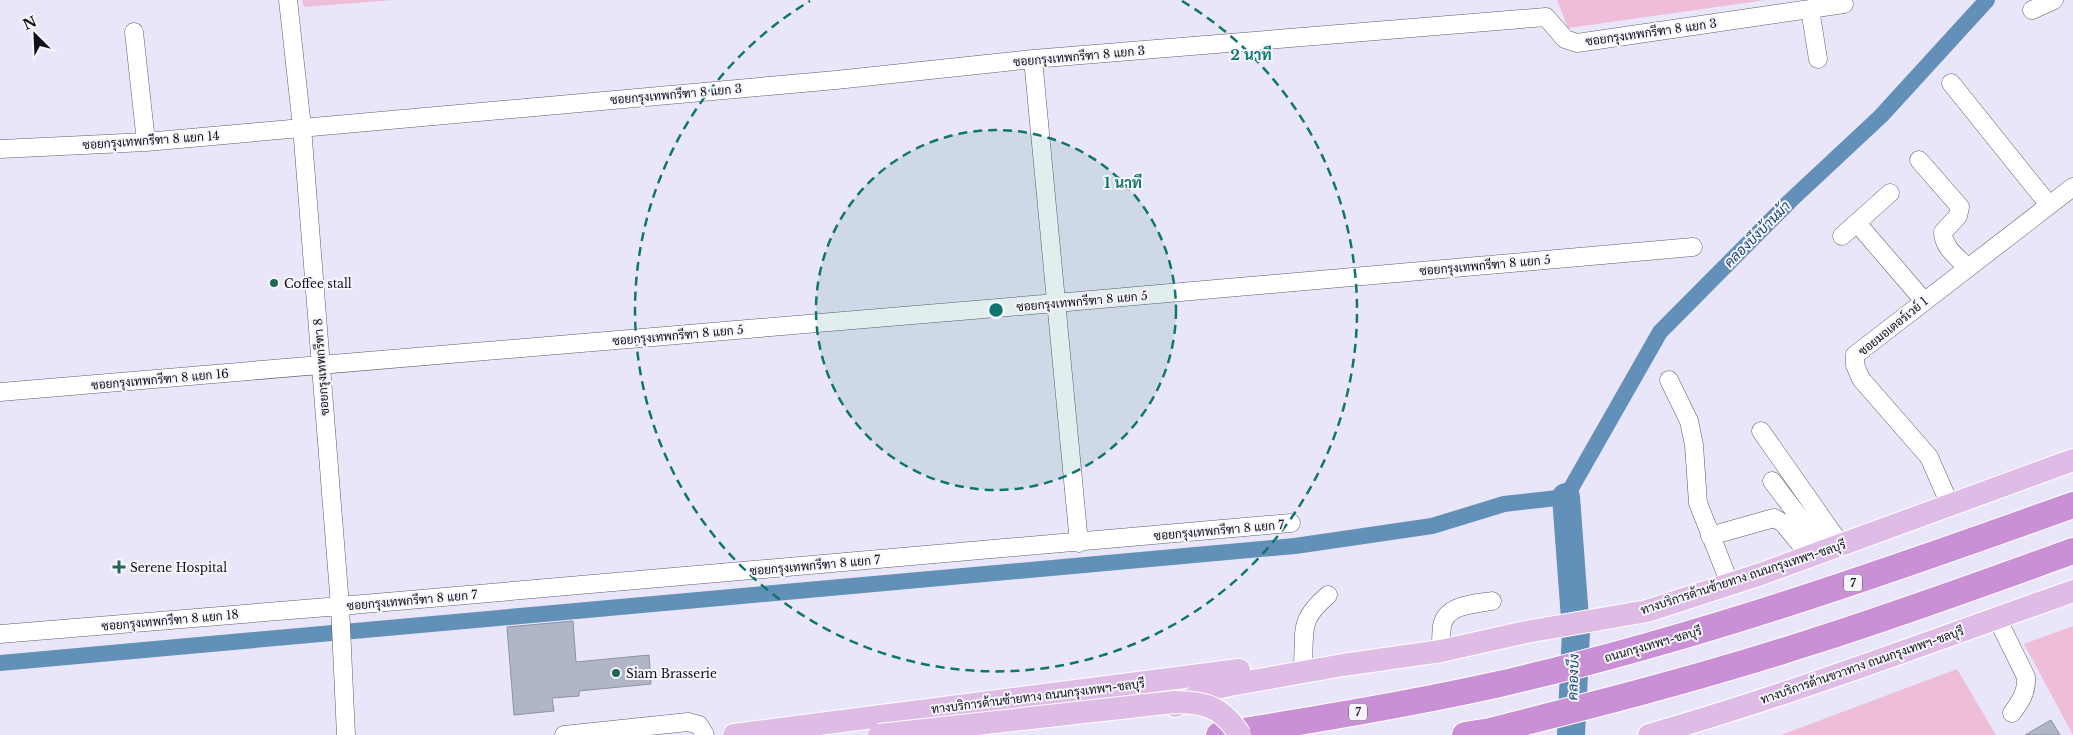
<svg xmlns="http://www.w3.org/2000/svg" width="2073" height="735" font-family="'Libre Baskerville',Sarabun,serif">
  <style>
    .green { fill: #eebdd8 }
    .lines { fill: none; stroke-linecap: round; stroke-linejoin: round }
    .canal { stroke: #6390b9; stroke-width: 16 }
    .river { stroke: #6390b9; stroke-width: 28 }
    .building { fill: #b0b6c8; stroke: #8c92a3 }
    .minor-casing { stroke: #605c6d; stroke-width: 19 }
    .major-casing { stroke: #fff; stroke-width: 24 }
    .highway-casing { stroke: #fff; stroke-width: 28 }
    .minor { stroke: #fff; stroke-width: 18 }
    .major { stroke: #dfbce6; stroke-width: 22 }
    .highway { stroke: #c990d6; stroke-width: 26 }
    .major-bridge-casing { stroke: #fff; stroke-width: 24; stroke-linecap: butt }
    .major-bridge { stroke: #dfbce6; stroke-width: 22 }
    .ring { fill: none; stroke: #0f766e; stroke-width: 2.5; stroke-dasharray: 9 6 }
    .poi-dot { fill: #246655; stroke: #f6f5fd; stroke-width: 2 }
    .labels { text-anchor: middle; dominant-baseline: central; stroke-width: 4; stroke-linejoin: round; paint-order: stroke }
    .shield { fill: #f6f5fd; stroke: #56555b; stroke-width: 1 }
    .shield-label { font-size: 11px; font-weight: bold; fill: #121016 }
    .street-label { font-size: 12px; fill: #121016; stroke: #f6f5fd }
    .poi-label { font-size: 12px; fill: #121016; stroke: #f6f5fd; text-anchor: start }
    .water-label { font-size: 14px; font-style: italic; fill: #134770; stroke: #f6f5fd }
    .centre { fill: #0f766e; stroke: #f6f5fd; stroke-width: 2.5 }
    .ring-label { font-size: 15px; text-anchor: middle; font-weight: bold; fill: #0f766e; stroke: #f6f5fd; stroke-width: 4; stroke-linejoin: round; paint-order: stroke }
  </style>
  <rect width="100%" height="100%" fill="#eae6f9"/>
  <!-- green -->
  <path class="green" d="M302,0H393L304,7Z
    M1557,0H1766L1568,28Z
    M2073,626V735L2024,644Z
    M1957,669L1996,735H1781Z"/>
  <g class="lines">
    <!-- canal -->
    <path class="canal" d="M0,663L1295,546L1432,526L1504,504L1566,497L1660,332L1790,201L1881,116L1987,0"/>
    <!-- river -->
    <path class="river" d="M1566,497L1576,632L1571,735"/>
  </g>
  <!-- building -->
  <path class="building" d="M573,621L576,662L649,655L651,684L579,691V696L552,698L554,711L514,715L507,627Z
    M2051,720L2060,735H2025Z"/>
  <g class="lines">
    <!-- minor casing -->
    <g class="minor-casing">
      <path id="minor" d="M288,0L302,127L340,606L346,735
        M1810,9L1818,59
        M2032,10L2054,0
        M134,32L146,142
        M1033,59L1079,543
        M1951,83L2049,205
        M0,149L146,142L836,80L1033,59L1546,17L1565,39L1577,43L1844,4
        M1919,160L1960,207L1958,216L1943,232C1943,247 1957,257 1967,267
        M1857,223L1924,301
        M1842,236L1890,193
        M1669,380L1689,421L1694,445L1698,503L1730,584
        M0,392L1056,303L1693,247
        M1761,431L1841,545
        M1772,481L1825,551
        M1950,505L1929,457L1861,379L1855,365V355L2073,187
        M1710,536L1774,518L1783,523L1810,556
        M1997,618L2026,677C2027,692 2021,701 2012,713
        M0,634L340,606L1291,523
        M1441,651C1441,643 1441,634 1442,626C1446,604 1475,604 1492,601
        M1303,664C1305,628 1299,620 1328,595
        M564,735L688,722L699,725L705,735"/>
    </g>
    <!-- major casing -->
    <g class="major-casing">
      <path id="major" d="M1175,706L1217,688L1230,685L1343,665L1441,651L1526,632L1647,611L1761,574L2073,460
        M734,735L1239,670
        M1649,735C1792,694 1932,641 2073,591"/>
    </g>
    <!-- highway casing -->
    <g class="highway-casing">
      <path id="highway" d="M1219,735C1312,720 1404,705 1495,685C1693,640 1883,573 2073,505
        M1465,735L1490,731C1597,704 1703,677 1808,643C1897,615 1985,583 2073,551"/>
    </g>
    <!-- minor -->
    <use href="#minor" class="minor"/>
    <!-- major -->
    <use href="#major" class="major"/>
    <!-- highway -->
    <use href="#highway" class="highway"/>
    <!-- major-bridge casing -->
    <g class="major-bridge-casing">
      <path id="major-bridge" d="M879,735L1174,702C1206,702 1222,707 1240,735"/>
    </g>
    <!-- major-bridge -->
    <use href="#major-bridge" class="major-bridge"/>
  </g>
  <!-- distance rings -->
  <circle cx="996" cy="310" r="180" fill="#0f766e" fill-opacity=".12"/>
  <g class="ring">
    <circle cx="996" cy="310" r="180"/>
    <path d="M1182 1A361 361 0 1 1 810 1"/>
  </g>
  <!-- markers -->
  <g class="poi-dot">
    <circle cx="274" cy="283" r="5"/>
    <path d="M116.5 559.5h5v5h5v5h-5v5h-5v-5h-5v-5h5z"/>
    <circle cx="616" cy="673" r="5"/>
  </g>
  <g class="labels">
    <!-- shield labels -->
    <g class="shield">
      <rect x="1844" y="574.5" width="18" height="17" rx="4"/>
      <rect x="1349" y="703.5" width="18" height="17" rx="4"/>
    </g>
    <g class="shield-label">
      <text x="1853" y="583">7</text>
      <text x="1358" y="712">7</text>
    </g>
    <!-- street labels -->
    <g class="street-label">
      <text transform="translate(1651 32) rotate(-8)">ซอยกรุงเทพกรีฑา 8 แยก 3</text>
      <text transform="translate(1079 56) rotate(-5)">ซอยกรุงเทพกรีฑา 8 แยก 3</text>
      <text transform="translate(676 94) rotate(-5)">ซอยกรุงเทพกรีฑา 8 แยก 3</text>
      <text transform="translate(151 140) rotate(-4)">ซอยกรุงเทพกรีฑา 8 แยก 14</text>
      <text transform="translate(1485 265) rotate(-5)">ซอยกรุงเทพกรีฑา 8 แยก 5</text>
      <text transform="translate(1082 301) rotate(-5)">ซอยกรุงเทพกรีฑา 8 แยก 5</text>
      <text transform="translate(1893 326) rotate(-39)">ซอยมอเตอร์เวย์ 1</text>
      <text transform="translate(678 335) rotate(-5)">ซอยกรุงเทพกรีฑา 8 แยก 5</text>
      <text transform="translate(321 367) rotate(-94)">ซอยกรุงเทพกรีฑา 8</text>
      <text transform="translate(160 379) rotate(-5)">ซอยกรุงเทพกรีฑา 8 แยก 16</text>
      <text transform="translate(1219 530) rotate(-5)">ซอยกรุงเทพกรีฑา 8 แยก 7</text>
      <text transform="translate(815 565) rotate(-5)">ซอยกรุงเทพกรีฑา 8 แยก 7</text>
      <text transform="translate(1743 577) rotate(-18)">ทางบริการด้านซ้ายทาง ถนนกรุงเทพฯ-ชลบุรี</text>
      <text transform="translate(412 600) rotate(-5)">ซอยกรุงเทพกรีฑา 8 แยก 7</text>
      <text transform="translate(170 620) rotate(-5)">ซอยกรุงเทพกรีฑา 8 แยก 18</text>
      <text transform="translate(1653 644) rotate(-16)">ถนนกรุงเทพฯ-ชลบุรี</text>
      <text transform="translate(1862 665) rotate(-19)">ทางบริการด้านขวาทาง ถนนกรุงเทพฯ-ชลบุรี</text>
      <text transform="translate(1038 696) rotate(-7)">ทางบริการด้านซ้ายทาง ถนนกรุงเทพฯ-ชลบุรี</text>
    </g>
    <!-- poi labels -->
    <g class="poi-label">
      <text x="284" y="283">Coffee stall</text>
      <text x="130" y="567">Serene Hospital</text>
      <text x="626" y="673">Siam Brasserie</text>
    </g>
    <!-- water labels -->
    <g class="water-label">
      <text transform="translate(1757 234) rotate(-45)">คลองบึงบ้านม้า</text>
      <text transform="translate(1573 677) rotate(-88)">คลองบึง</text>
    </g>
  </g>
  <circle cx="996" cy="310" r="8" class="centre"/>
  <g class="ring-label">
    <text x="1251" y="60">2 นาที</text>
    <text x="1123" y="188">1 นาที</text>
  </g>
  <!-- north arrow -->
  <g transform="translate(35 35) rotate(336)" stroke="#f6f5fd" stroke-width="4" paint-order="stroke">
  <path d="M0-4L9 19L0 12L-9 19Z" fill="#121016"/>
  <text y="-8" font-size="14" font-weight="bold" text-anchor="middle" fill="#121016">N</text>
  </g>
</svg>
